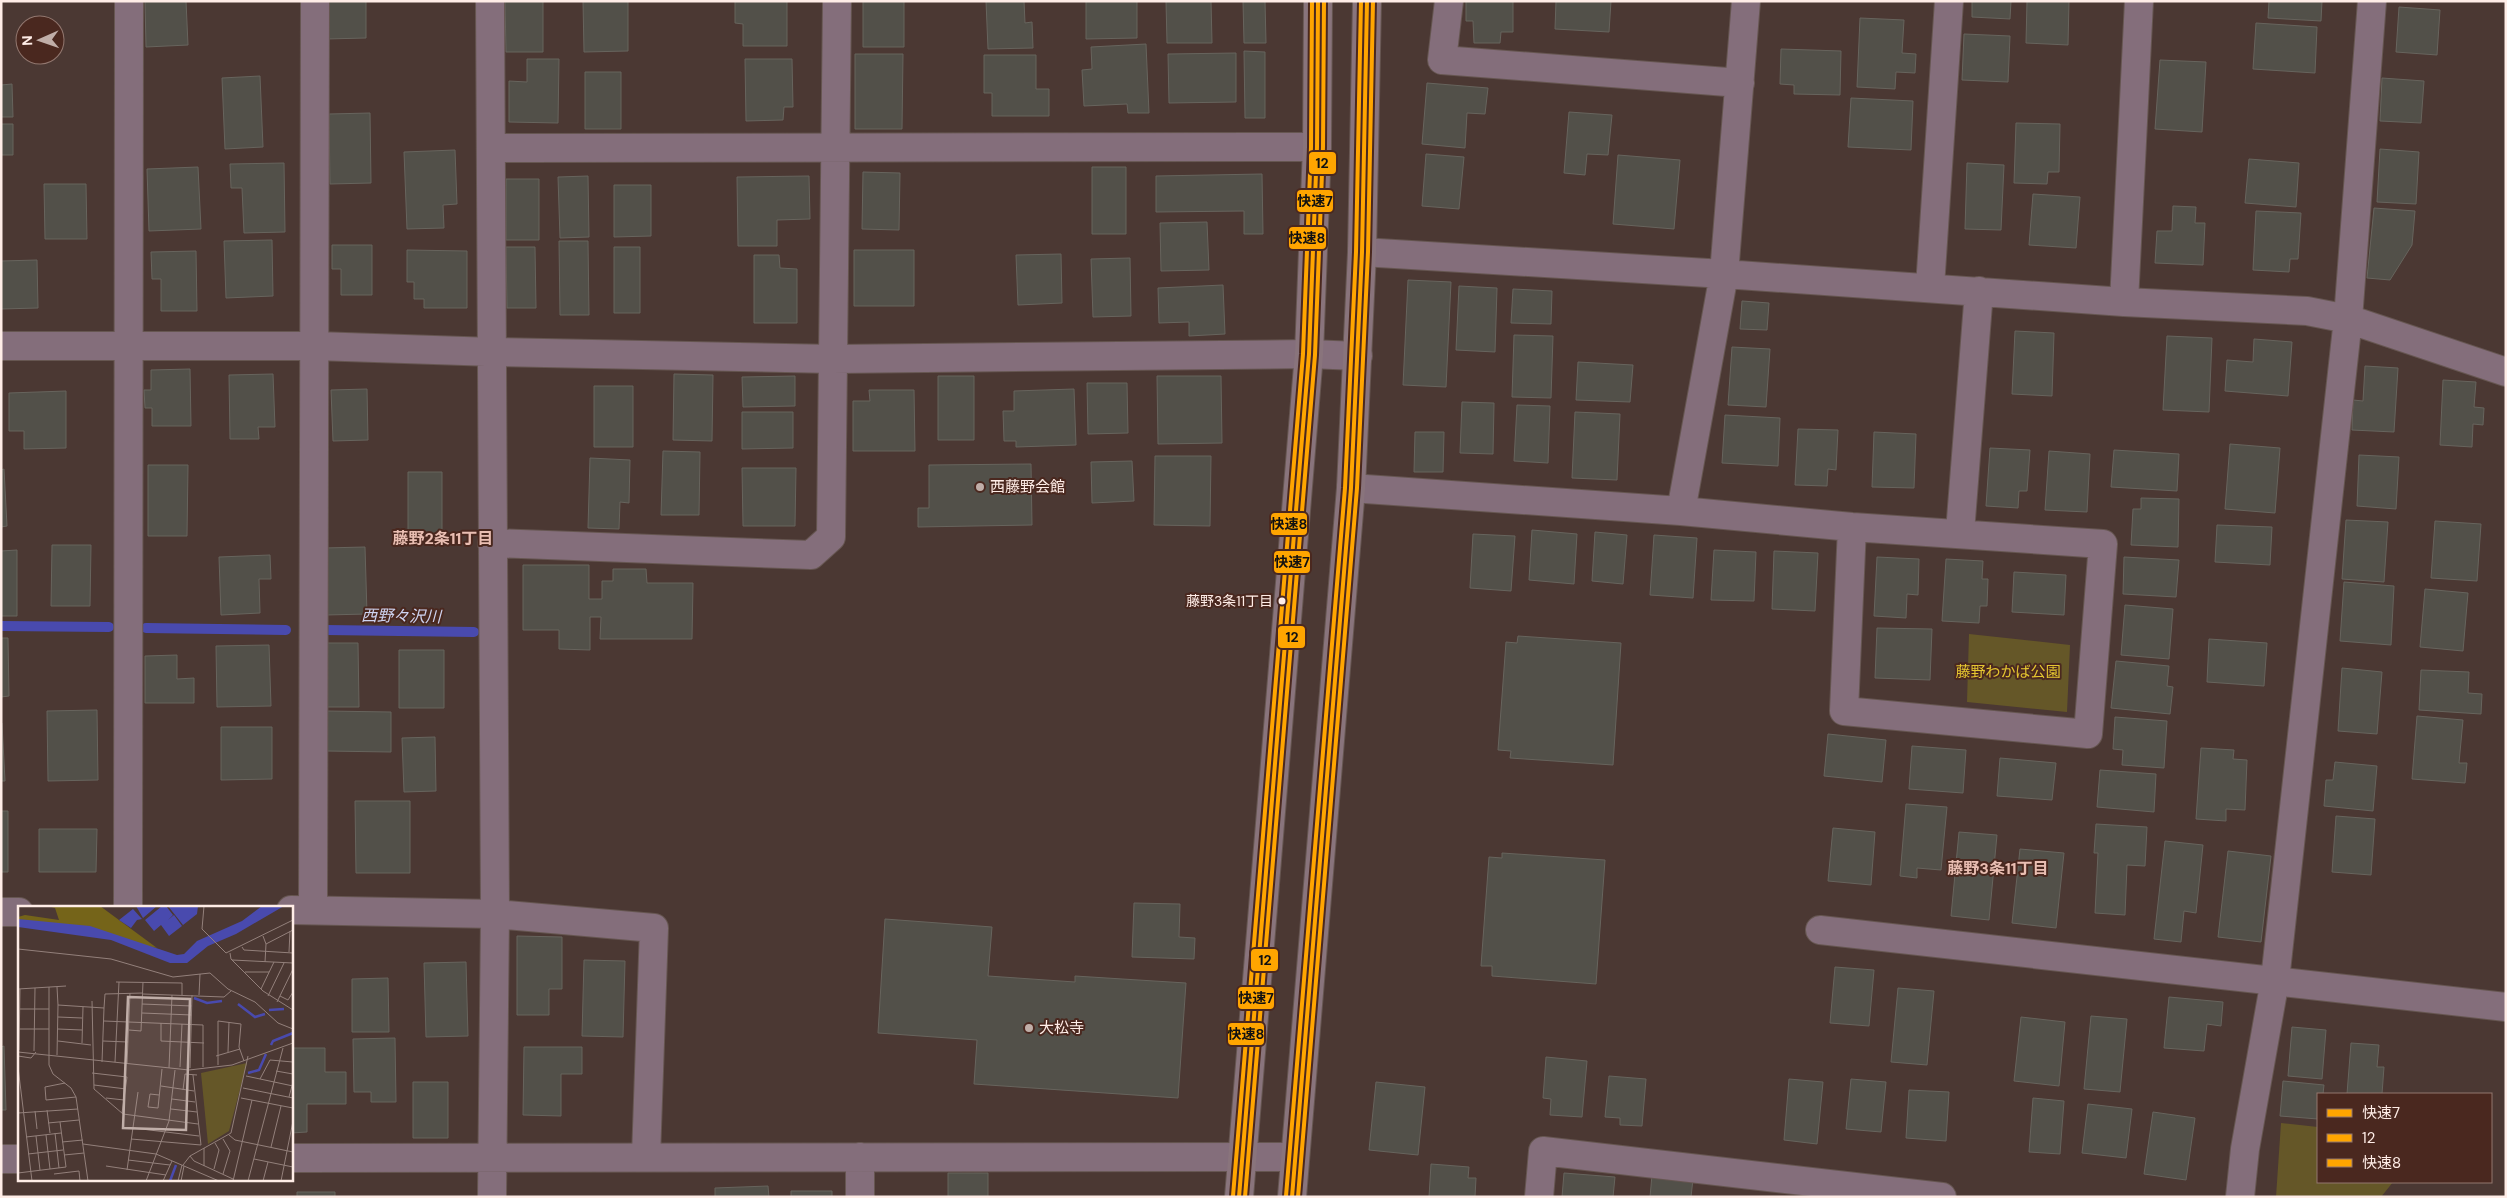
<svg xmlns="http://www.w3.org/2000/svg" width="2507" height="1198" font-family="'DM Sans','Noto Sans JP',sans-serif">
  <style>
    .green { fill: #655728 }
    .lines { fill: none; stroke-linecap: round; stroke-linejoin: round }
    .stream { stroke: #494aae; stroke-width: 10 }
    .building { fill: #525049; stroke: #67645d }
    .street-casing { stroke: #665651; stroke-width: 30 }
    .highway-casing { stroke: #665651; stroke-width: 30 }
    .street { stroke: #846e7b; stroke-width: 28 }
    .highway { stroke: #89747c; stroke-width: 28 }
    .bus-1-casing { stroke: #4a281f; stroke-width: 8 }
    .bus-2-casing { stroke: #4a281f; stroke-width: 8 }
    .bus-3-casing { stroke: #4a281f; stroke-width: 8 }
    .bus-1 { stroke: #ffa500; stroke-width: 4 }
    .bus-2 { stroke: #ffa500; stroke-width: 4 }
    .bus-3 { stroke: #ffa500; stroke-width: 4 }
    .poi-dot { fill: #c0aea8; stroke: #4a281f; stroke-width: 2 }
    .bus-dot { fill: #ffede7; stroke: #4a281f; stroke-width: 2 }
    .labels { text-anchor: middle; dominant-baseline: central; stroke-width: 4; stroke-linejoin: round; paint-order: stroke }
    .bus-label { font-size: 14px; fill: #ffede7; stroke: #4a281f; text-anchor: end }
    .poi-label { font-size: 15px; fill: #ffede7; stroke: #4a281f; text-anchor: start }
    .park-label { font-size: 15px; fill: #e6c730; stroke: #4a281f }
    .neighbourhood-label { font-size: 16px; font-weight: bold; fill: #e9beb2; stroke: #4a281f }
    .water-label { font-size: 16px; font-style: italic; fill: #ced3f0; stroke: #4a281f }
    .inset-river { fill: none; stroke: #494aae; stroke-width: 2.5 }
    .inset-road { fill: none; stroke: #93807b; stroke-width: 1 }
    .view { fill: #c0aea8; fill-opacity: 0.15; stroke: #c0aea8; stroke-width: 2.5 }
    .inset-edge { fill: none; stroke: #ffede7; stroke-width: 2.5 }
    .line-badge { stroke: #4a281f; stroke-width: 2 }
    .pale-badge-label { font-size: 14px; text-anchor: middle; font-weight: bold; fill: #111 }
  </style>
  <rect width="100%" height="100%" fill="#4b3833"/>
  <!-- green -->
  <path class="green" d="M1969,634L2070,645L2067,712L1967,702Z
    M2281,1123L2318,1127V1182H2393L2381,1197H2276Z"/>
  <g class="lines">
    <!-- stream -->
    <path class="stream" d="M1,626L109,627
      M146,628L286,630
      M326,630L474,632"/>
  </g>
  <!-- building -->
  <path class="building" d="M145,1H186L188,45L146,47Z
    M326,1H366V38L326,39Z
    M505,1H543V52H506Z
    M583,1H628V51L584,52Z
    M735,1H787V46H743V24L735,23Z
    M863,1H904V47H863Z
    M986,1H1024L1025,23L1032,22L1033,48L988,49Z
    M1086,1H1137V38L1086,39Z
    M1166,1H1211L1212,43H1167Z
    M1243,1H1265L1266,43H1244Z
    M1466,1H1513V32H1501L1500,43H1474L1473,21H1466Z
    M1556,1H1611L1609,32L1555,29Z
    M1972,1H2011L2010,19L1972,17Z
    M2027,1H2069L2068,45L2026,43Z
    M2269,1H2322L2321,21L2268,18Z
    M2399,7L2440,10L2437,55L2396,52Z
    M1860,18L1904,20L1902,53L1916,54L1915,73L1896,72L1895,89L1857,87Z
    M2256,23L2317,27L2315,73L2253,69Z
    M1964,34L2010,36L2008,82L1962,80Z
    M1146,44L1149,113H1128L1127,104L1084,106L1082,70L1092,69L1091,47Z
    M1781,49L1841,51L1840,95L1794,94V85L1780,84Z
    M1244,51L1265,52V118H1245Z
    M1236,53V102L1169,103L1168,54Z
    M855,54H903L902,129H855Z
    M984,55H1036V89H1049V116H992V93H984Z
    M527,59H559L558,123L509,122V81L527,82Z
    M745,59H792L793,107H784L783,120L746,121Z
    M2160,60L2206,62L2202,132L2155,129Z
    M585,72H621V129H585Z
    M260,76L263,147L225,149L222,78Z
    M2382,78L2424,81L2421,123L2380,121Z
    M1427,83L1488,88L1485,114L1467,113L1465,148L1422,144Z
    M12,84L13,117H1V85Z
    M1851,98L1913,101L1911,150L1848,147Z
    M1569,112L1612,115L1608,155L1587,154L1585,175L1564,173Z
    M370,113L371,183L330,184L329,114Z
    M2016,123L2060,124L2059,172H2048L2047,184L2014,183Z
    M1,124H13V155H1Z
    M2380,149L2419,152L2416,204L2377,202Z
    M455,150L457,204L443,205L444,228L407,229L404,152Z
    M1426,154L1464,157L1459,209L1422,206Z
    M1618,155L1680,160L1674,229L1613,224Z
    M2249,159L2299,163L2296,207L2245,203Z
    M284,163L285,232L244,233L242,188H231L230,164Z
    M1967,163L2004,165L2001,230L1965,229Z
    M198,167L201,229L149,231L147,169Z
    M1092,167H1126V234H1092Z
    M863,172L900,173L899,230L862,229Z
    M1262,174L1263,234H1244V211L1156,212V176Z
    M588,176L589,237L560,238L558,177Z
    M809,176L810,219L777,220V246H738L737,177Z
    M506,179H539V240H506Z
    M44,184H86L87,239H45Z
    M614,185H651V236L614,237Z
    M2033,194L2080,197L2076,248L2029,245Z
    M2173,206L2196,207L2195,223H2205L2203,265L2155,263L2157,231H2172Z
    M2374,208L2415,211L2412,245L2390,280L2367,278Z
    M2256,211L2301,213L2298,259H2290L2289,272L2253,270Z
    M1207,222L1209,270L1161,271L1160,223Z
    M272,240L273,296L226,298L224,241Z
    M559,241H588L589,315H560Z
    M332,245H372V295H341V269H332Z
    M506,247H535L536,308H507Z
    M614,247H640V313H614Z
    M407,250L467,251V308H424V299H414V282H407Z
    M854,250H914V306H854Z
    M196,251L197,311H161V279H152L151,252Z
    M1061,254L1062,303L1018,305L1016,255Z
    M754,255H779L780,268L797,269V323H754Z
    M1130,258L1131,316L1093,317L1091,259Z
    M37,260L38,308L1,309V261Z
    M1408,280L1451,282L1446,387L1403,385Z
    M1223,285L1225,334L1189,336V322L1159,323L1158,288Z
    M1459,286L1497,288L1495,352L1456,350Z
    M1513,289L1552,291L1551,324L1511,323Z
    M1742,301L1769,303L1767,330L1740,329Z
    M2015,331L2054,333L2052,396L2012,394Z
    M1514,335L1553,336L1551,398L1512,397Z
    M2167,336L2212,338L2209,412L2163,410Z
    M2254,339L2292,342L2288,396L2225,391L2227,360L2253,362Z
    M1732,347L1770,349L1766,407L1728,405Z
    M1578,362L1633,365L1630,402L1576,400Z
    M2365,366L2398,368L2394,432L2352,430L2353,400L2363,401Z
    M190,369L191,426H152V408H145L144,390H151V370Z
    M273,374L275,427H258L259,439H230L229,375Z
    M674,374L713,375L712,441L673,440Z
    M795,376V406L743,407L742,377Z
    M938,376H974V440H938Z
    M1157,376H1221L1222,443L1158,444Z
    M2443,380L2476,382L2474,407L2484,408L2483,425L2473,424L2472,447L2440,445Z
    M1087,383H1127L1128,433L1088,434Z
    M594,386H633V447H594Z
    M367,389L368,440L333,441L331,390Z
    M1074,389L1076,445L1016,447V441H1004L1003,411H1014V391Z
    M869,390H914L915,451H853V401H870Z
    M66,391V448L24,449V431H9V393Z
    M1462,402L1494,403L1493,454L1460,453Z
    M1517,405L1550,406L1548,463L1514,461Z
    M742,412H793V448L742,449Z
    M1575,412L1620,414L1617,480L1572,478Z
    M1725,415L1780,418L1778,466L1722,463Z
    M1798,429L1838,430L1836,470L1828,469L1827,486L1795,485Z
    M1415,432H1444L1443,472H1414Z
    M1874,432L1916,434L1914,488L1872,487Z
    M2230,444L2280,448L2275,513L2225,509Z
    M1990,448L2030,450L2027,491H2019L2018,508L1986,506Z
    M2114,450L2179,454L2177,491L2111,487Z
    M663,451L700,452L699,515H661Z
    M2049,451L2090,454L2087,512L2045,510Z
    M2359,455L2399,457L2396,509L2357,506Z
    M1155,456H1211L1210,526L1154,525Z
    M590,458L630,460L629,503L620,502L619,529L588,528Z
    M1132,461L1134,501L1092,503L1091,462Z
    M1031,464L1032,525L918,527V508H929V465Z
    M148,465H188L187,536H148Z
    M742,468H796L795,526H743Z
    M4,469L7,526L1,527V470Z
    M408,472H442V535L408,536Z
    M2141,498L2179,499L2178,547L2131,545L2133,509H2141Z
    M2346,520L2388,522L2384,582L2342,579Z
    M2435,521L2481,524L2477,581L2431,578Z
    M2217,525L2272,527L2270,565L2215,562Z
    M1532,530L1577,534L1574,584L1529,580Z
    M1595,532L1627,535L1623,584L1592,581Z
    M1473,534L1515,536L1511,591L1470,588Z
    M1654,535L1697,538L1693,598L1650,595Z
    M52,545H91L90,606H51Z
    M365,547L367,614L326,615L324,548Z
    M17,550V616H1V551Z
    M1714,550L1756,552L1754,601L1711,600Z
    M1774,551L1818,553L1815,611L1772,609Z
    M270,555L271,579H259L260,613L221,615L219,557Z
    M1877,557L1919,559L1918,595L1907,594L1906,618L1874,616Z
    M2124,557L2179,560L2176,597L2123,594Z
    M1946,559L1983,561L1982,579H1988L1987,606H1980L1979,623L1942,621Z
    M523,565H589V599H602V581H613V569H646L647,583H693L692,639H600L601,617H590V650L559,649V630H523Z
    M2014,572L2066,575L2064,615L2012,612Z
    M2344,582L2394,586L2391,645L2340,641Z
    M2425,589L2468,593L2463,651L2420,647Z
    M2125,605L2173,609L2169,659L2121,655Z
    M1877,628L1932,629L1930,680L1875,678Z
    M1518,636L1621,643L1613,765L1510,758L1511,751L1498,750L1506,642L1517,643Z
    M1,638H8L9,696L1,697Z
    M2209,639L2267,643L2264,686L2207,682Z
    M324,643H358L359,707H325Z
    M269,645L271,706L217,707L216,646Z
    M399,650H444V708H399Z
    M177,655V679L194,678V703H145V656Z
    M2116,661L2169,666L2167,686L2173,687L2170,714L2111,708Z
    M2342,668L2382,672L2377,734L2338,731Z
    M2421,670L2469,672L2468,693L2482,694L2481,714L2419,710Z
    M97,710L98,780L48,781L47,711Z
    M327,711L391,712V752L326,751Z
    M2417,716L2463,720L2459,763H2467L2465,783L2412,779Z
    M2115,717L2167,721L2164,768L2122,765L2123,750L2113,749Z
    M1,723H2L5,781H1Z
    M221,727H272V779L221,780Z
    M1828,734L1886,740L1882,782L1824,776Z
    M435,737L436,791L404,792L402,738Z
    M1912,746L1966,750L1963,793L1909,789Z
    M2201,748L2234,750L2233,759L2247,760L2245,810L2226,809V821L2196,819Z
    M2000,758L2056,763L2052,800L1997,796Z
    M2335,762L2377,766L2373,811L2324,806L2326,780H2333Z
    M2100,770L2156,774L2154,812L2097,807Z
    M355,801H410V873H356Z
    M1906,804L1947,807L1941,870L1917,868V878L1900,876Z
    M1,811H8V872H1Z
    M2336,816L2375,819L2371,875L2332,872Z
    M2096,824L2147,827L2145,866L2127,865L2125,915L2095,913L2098,853H2094Z
    M1833,828L1875,832L1871,885L1828,881Z
    M39,829H97L96,872H39Z
    M1959,832L1997,835L1989,920L1951,916Z
    M2165,841L2203,845L2196,913L2184,911L2181,942L2154,939Z
    M2020,849L2064,853L2056,928L2012,923Z
    M2228,851L2271,856L2261,942L2218,937Z
    M1502,853L1605,860L1596,984L1492,976V966H1481L1489,857L1502,858Z
    M1134,903L1180,904L1179,937L1195,938L1194,959L1132,957Z
    M885,919L992,927L988,976L1075,982V976L1186,983L1178,1098L974,1084L977,1040L878,1033Z
    M517,936L562,937V989H549V1015H517Z
    M584,960L625,961L623,1037L582,1036Z
    M466,962L468,1036L426,1037L424,963Z
    M1835,967L1874,970L1869,1026L1830,1023Z
    M388,978L389,1032H352V979Z
    M1898,988L1934,991L1927,1065L1891,1062Z
    M2169,997L2223,1002L2221,1026L2207,1024L2204,1051L2164,1048Z
    M2091,1016L2127,1019L2120,1092L2084,1089Z
    M2021,1017L2065,1022L2059,1086L2014,1081Z
    M2292,1027L2326,1030L2322,1079L2288,1076Z
    M395,1038L396,1102H371V1092H354L353,1039Z
    M2351,1043L2379,1045L2377,1067H2384L2382,1094H2347Z
    M4,1046L6,1110H1V1047Z
    M524,1047H582V1074H561V1116L523,1115Z
    M291,1048H325V1072H346V1104H307V1132L291,1133Z
    M1546,1057L1587,1061L1582,1117L1550,1115L1551,1099L1543,1098Z
    M1609,1076L1646,1079L1642,1126L1620,1125V1118L1605,1117Z
    M1789,1079L1823,1082L1817,1144L1784,1140Z
    M1851,1079L1886,1082L1881,1132L1846,1129Z
    M2283,1081L2324,1085L2323,1094H2318V1119L2280,1116Z
    M413,1082H448V1138H413Z
    M1376,1082L1425,1087L1418,1155L1369,1150Z
    M1909,1090L1949,1092L1946,1141L1906,1138Z
    M2033,1098L2064,1101L2060,1154L2029,1152Z
    M2088,1104L2132,1109L2126,1158L2082,1153Z
    M2153,1112L2195,1118L2186,1180L2144,1174Z
    M1431,1164L1469,1167L1468,1178H1476L1475,1197H1429Z
    M948,1173H988V1197H948Z
    M1564,1173L1615,1177L1613,1197H1562Z
    M1652,1175L1693,1179L1691,1197H1650Z
    M768,1186L769,1197H715V1188Z
    M791,1191H832V1197H791Z
    M297,1192H335V1197H297Z"/>
  <g class="lines">
    <!-- street casing -->
    <g class="street-casing">
      <path id="street" d="M490,1L495,914L492,1197
        M1449,1L1442,60L1740,83
        M491,148L1317,147
        M1362,252L1724,274L2124,302L2307,311L2348,319L2506,372
        M1930,287L1949,1
        M2124,302L2139,1
        M1,346H316L493,352L833,359L1309,354L1358,356
        M1351,488L1681,511L1852,527L2103,544L2088,734L1844,711L1852,527
        M1681,511L1724,274L1746,1
        M1960,532L1979,291
        M492,543L811,555L831,537L837,1
        M128,907L129,1
        M313,909L315,1
        M291,910L495,914L654,928L646,1157
        M1,912H19
        M1820,930L2506,1007
        M291,1158L1295,1157
        M1,1159H19
        M860,1197V1157
        M1539,1197L1543,1151L1942,1197
        M2240,1197L2245,1149L2275,980L2348,319L2372,1"/>
    </g>
    <!-- highway casing -->
    <g class="highway-casing">
      <path id="highway" d="M1239,1197L1309,354L1317,147L1318,1
        M1292,1197L1351,488L1362,252L1367,1"/>
    </g>
    <!-- street -->
    <use href="#street" class="street"/>
    <!-- highway -->
    <use href="#highway" class="highway"/>
    <!-- bus-1 casing -->
    <g class="bus-1-casing">
      <path id="bus-1" d="M1239,1197L1309,354L1317,147L1318,1
        M1292,1197L1351,488L1362,252L1367,1"/>
    </g>
    <!-- bus-2 casing -->
    <g class="bus-2-casing">
      <path id="bus-2" d="M1245,1197L1315,355L1323,147L1324,1
        M1298,1197L1357,488L1368,252L1373,1"/>
    </g>
    <!-- bus-3 casing -->
    <g class="bus-3-casing">
      <path id="bus-3" d="M1233,1196L1303,354L1311,147L1312,1
        M1286,1196L1345,488L1356,252L1361,1"/>
    </g>
    <!-- bus-1 -->
    <use href="#bus-1" class="bus-1"/>
    <!-- bus-2 -->
    <use href="#bus-2" class="bus-2"/>
    <!-- bus-3 -->
    <use href="#bus-3" class="bus-3"/>
  </g>
  <!-- markers -->
  <g class="poi-dot">
    <circle cx="980" cy="487" r="5"/>
    <circle cx="1029" cy="1028" r="5"/>
  </g>
  <circle class="bus-dot" cx="1282" cy="601" r="4.5"/>
  <g class="labels">
    <!-- bus labels -->
    <g class="bus-label">
      <text x="1273" y="601">藤野3条11丁目</text>
    </g>
    <!-- poi labels -->
    <g class="poi-label">
      <text x="990" y="487">西藤野会館</text>
      <text x="1039" y="1028">大松寺</text>
    </g>
    <!-- park labels -->
    <g class="park-label">
      <text x="2008" y="672">藤野わかば公園</text>
    </g>
    <!-- neighbourhood labels -->
    <g class="neighbourhood-label">
      <text x="443" y="538">藤野2条11丁目</text>
      <text x="1998" y="868">藤野3条11丁目</text>
    </g>
    <!-- water labels -->
    <g class="water-label">
      <text transform="translate(401 616) rotate(1)">西野々沢川</text>
    </g>
  </g>
  <!-- overview -->
  <g transform="translate(18 906)">
    <rect width="275" height="275" fill="#4b3833"/>
    <path d="M229,157L211,225L190,238L183,167Z" fill="#655728"/>
    <path d="M29,0H82L139,42L0,14V11L7,9L41,14L37,2Z" fill="#756419"/>
    <path d="M118,0L132,1L139,0L125,12ZM144,0H148L155,9L150,14L156,9L164,20L151,30L143,19L136,25L127,14ZM150,0H180L179,8L165,19ZM244,0H266L218,28L190,40L169,57H152L93,34L0,21V13L72,20L159,49L166,48L179,35L224,15ZM115,3L124,13L119,14L113,22L101,14Z" fill="#494aae"/>
    <path class="inset-river" d="M176,92L189,97L204,95M220,98L237,111L247,108M251,104L266,103M253,139L255,135L275,127M230,167L241,164L248,148M152,275L158,259"/>
    <path class="inset-road" d="M186,0L184,23L208,47L275,14M245,30L248,38L247,56M248,38L275,24M224,41L226,44L275,47M0,43L93,53L155,71L192,67L210,83L237,96L260,117L275,123M271,46L272,25M212,47L213,53L245,85L275,104M214,54L275,57M227,66H251M98,76L164,77V89M31,81V159L35,168L53,182L58,191L70,275M39,81L40,99M0,83L48,80M243,83L256,56M125,88L206,91L213,85M181,89L182,68M250,90L266,57M262,90L270,94L275,86M74,95L76,183L105,208L180,218M259,96L275,63M124,98L174,100M86,102L87,88L125,87M2,103H31M124,107L174,109M40,111L64,112M86,115L185,119V161M143,117V135L186,137M1,123H31M40,123L64,124M111,124L123,125L125,76M40,135L73,139M85,135L110,136M64,137L65,101M1,144L2,83M16,145L17,82M0,146L171,164L214,159L275,137M210,146L211,116M39,149L40,99L86,102L84,156M0,150L13,152L18,146M198,150L222,143M97,156L101,76M109,158L112,87M200,159V115L223,118L221,141L226,155M0,161L14,275M162,161L164,118M151,162L154,89M172,162L174,89M258,165L275,168M74,167L109,171L104,207M228,170L275,180M242,173L252,154L275,156M47,177L27,181L28,194L58,191M76,179L108,183M143,180L176,185M225,182L275,192M165,184L167,168L179,169M141,189L132,188L130,201L140,202L144,163M271,191L275,176M88,192L106,194M223,192L275,202M154,193L177,196M153,203L179,206M29,204L32,227M17,205L19,223M0,207L60,203M30,217L61,214M115,222L181,230M37,227L41,262M28,229L32,263M211,229L217,234L275,246M18,230L22,264M8,231L43,227M113,233L183,239L175,169M205,233L212,245L205,268M44,236L65,234M65,238L138,248L201,275M253,241L263,200M186,242V260M10,248L45,244M46,249L66,247M172,250L176,255L215,273M236,253L275,261M110,254L152,259M165,259L172,250L213,227L230,150M88,260L148,269M196,263L201,244L197,237M109,264L120,186M0,267L48,261L42,216M36,268L61,265L62,275M128,275L151,215L157,164M145,275L154,255M160,275L164,259M163,275L166,260M215,275L234,194M230,275L265,142M245,275L250,256M263,275L275,215"/>
    <path class="view" d="M110,91L172,93L168,224L105,222Z"/>
    <rect width="275" height="275" class="inset-edge"/>
  </g>
  <g class="line-badge">
    <rect x="1308" y="151" width="29" height="24" rx="5" fill="#ffa500"/>
    <rect x="1296" y="189" width="38" height="24" rx="5" fill="#ffa500"/>
    <rect x="1288" y="226" width="39" height="24" rx="5" fill="#ffa500"/>
    <rect x="1270" y="512" width="38" height="24" rx="5" fill="#ffa500"/>
    <rect x="1273" y="550" width="38" height="24" rx="5" fill="#ffa500"/>
    <rect x="1277" y="625" width="29" height="24" rx="5" fill="#ffa500"/>
    <rect x="1250" y="948" width="29" height="24" rx="5" fill="#ffa500"/>
    <rect x="1237" y="986" width="38" height="24" rx="5" fill="#ffa500"/>
    <rect x="1227" y="1022" width="38" height="24" rx="5" fill="#ffa500"/>
  </g>
  <g class="pale-badge-label">
    <text x="1322" y="168">12</text>
    <text x="1315" y="206">快速7</text>
    <text x="1307" y="243">快速8</text>
    <text x="1289" y="529">快速8</text>
    <text x="1292" y="567">快速7</text>
    <text x="1292" y="642">12</text>
    <text x="1265" y="965">12</text>
    <text x="1256" y="1003">快速7</text>
    <text x="1246" y="1039">快速8</text>
  </g>
  <!-- border -->
  <rect width="2507" height="1198" fill="none" stroke="#ffede7" stroke-width="5"/>
  <!-- legend -->
  <rect x="2317" y="1093" width="175" height="90" fill="#4a281f" stroke="#92776f"/>
  <rect x="2327" y="1109" width="25" height="8" fill="#ffa500" stroke="#92776f"/>
  <text x="2362" y="1118" font-size="15" fill="#ffede7">快速7</text>
  <rect x="2327" y="1134" width="25" height="8" fill="#ffa500" stroke="#92776f"/>
  <text x="2362" y="1143" font-size="15" fill="#ffede7">12</text>
  <rect x="2327" y="1159" width="25" height="8" fill="#ffa500" stroke="#92776f"/>
  <text x="2362" y="1168" font-size="15" fill="#ffede7">快速8</text>
  <!-- north arrow -->
  <g transform="translate(40 40) rotate(268)"><circle r="24" fill="#4a281f" stroke="#92776f"/>
  <path d="M0-4L9 19L0 12L-9 19Z" fill="#c0aea8"/>
  <text y="-8" font-size="14" font-weight="bold" text-anchor="middle" fill="#ffede7">N</text>
  </g>
</svg>
